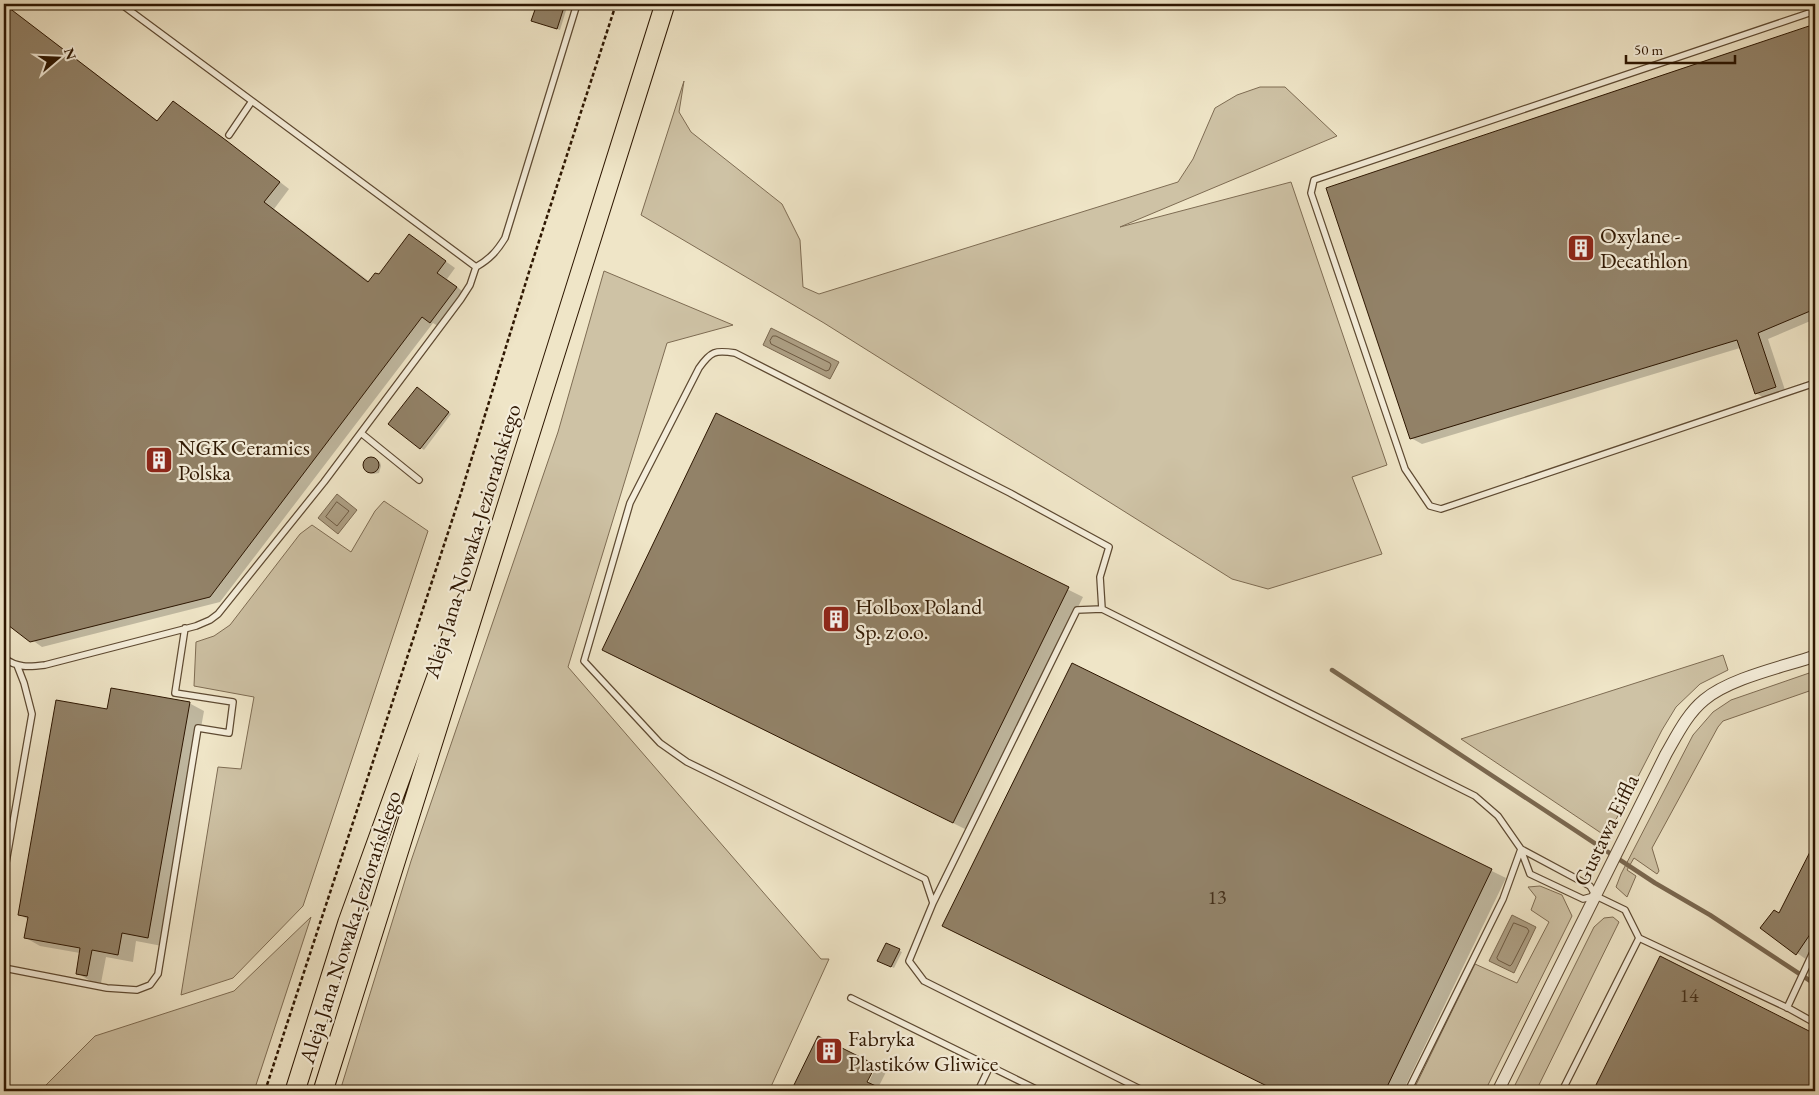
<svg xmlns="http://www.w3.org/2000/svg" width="1819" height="1095" font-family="'EB Garamond',serif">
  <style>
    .green { fill: #cec2a5; stroke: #7e6c53 }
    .water { fill: #ad9f84; stroke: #7a6850 }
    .shadow { fill: #0003 }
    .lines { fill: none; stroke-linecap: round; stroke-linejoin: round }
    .shore { stroke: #6d5a42; stroke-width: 1 }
    .stream { stroke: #7a6850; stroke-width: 4.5 }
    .building { fill: #928268; stroke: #2d1601 }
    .lane-casing { stroke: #5e4a32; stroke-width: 8 }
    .street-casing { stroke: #5e4a32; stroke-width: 13 }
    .primary-casing { stroke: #2d1601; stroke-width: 21 }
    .path { stroke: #2d1601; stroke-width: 2.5; stroke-dasharray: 4 2.5; stroke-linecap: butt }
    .lane { stroke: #f5eedb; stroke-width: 5.5 }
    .street { stroke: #f5eedb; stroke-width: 11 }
    .primary { stroke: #efe5c7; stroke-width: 19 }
    .labels { text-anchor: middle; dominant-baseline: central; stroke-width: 4.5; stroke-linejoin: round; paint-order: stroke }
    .number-label { font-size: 20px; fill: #46311b }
    .poi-label { font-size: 22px; fill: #2d1601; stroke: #f5eedb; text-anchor: start }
    .street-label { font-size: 22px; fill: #2d1601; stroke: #f5eedb }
  </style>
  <rect width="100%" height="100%" fill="#efe5c7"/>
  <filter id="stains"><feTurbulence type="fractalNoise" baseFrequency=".004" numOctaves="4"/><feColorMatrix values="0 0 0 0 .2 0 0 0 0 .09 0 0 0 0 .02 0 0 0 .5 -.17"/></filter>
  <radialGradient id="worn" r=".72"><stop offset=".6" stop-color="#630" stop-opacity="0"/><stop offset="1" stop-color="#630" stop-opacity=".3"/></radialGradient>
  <!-- green -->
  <path class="green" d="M684,81L679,112L691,132L782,204L800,240L803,287L819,294L1178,182L1193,159L1215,108L1237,95L1260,87H1285L1337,136L1120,227L1291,182L1387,465L1352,477L1382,554L1268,589L1232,579L824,323L641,215Z
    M604,271L733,325L667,343L568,667L821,959H829L769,1091H340L411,861L558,432Z
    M384,501L428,531L303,906L233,978L181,995L218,767L241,769L254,697L194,686L196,642L214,636L230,625L300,534L312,525L351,552L375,511Z
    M1723,655L1728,670L1700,684L1676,707L1662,730L1607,837L1461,739Z
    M1815,671V689L1723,721L1718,727L1652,848L1659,871L1657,874L1634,858L1627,870L1636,876L1627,897L1616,887L1621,874L1693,735L1713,712L1731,700Z
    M1540,886L1562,895L1572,916L1485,1091H1413L1475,964L1517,983L1549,922L1531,910L1536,897L1528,887Z
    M311,917L254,1091H40L95,1036L234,991Z
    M1613,917L1619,922L1536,1091H1512L1594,927L1604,918Z"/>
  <!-- water -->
  <path class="water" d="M771,328L839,362L830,379L763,345Z
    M337,494L357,510L338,534L318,518Z
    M1512,915L1536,927L1514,973L1489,961Z"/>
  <!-- shadow -->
  <path class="shadow" d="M4,4L159,122L173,102L237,149L289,189L274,209L370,282L380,275L409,235L455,268L447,279L466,294L441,328L433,323L220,602L42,647L4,620Z
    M538,4H568L560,30L533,21Z
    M1815,25V319L1768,339L1786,393L1767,400L1756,393L1740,348L1422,444L1411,438L1328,188Z
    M420,390L451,414L424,450L421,448Z
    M717,415L1083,597L967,830L618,658Z
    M372,458L380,462L381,466L379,473L373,474L366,470L364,465V462L367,459Z
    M1073,665L1506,878L1403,1091H1277L958,933Z
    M4,699L7,701L4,719Z
    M189,703L204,711L162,946L136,941L133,962L106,957L101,983L92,982L77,973L80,953L40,946L26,938L29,920L19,914L108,710Z
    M1815,845V948L1807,960L1762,928L1780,914Z
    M887,945L902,952L894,968L879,960Z
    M1660,958L1815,1035V1091H1595Z
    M819,1038L864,1087L866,1088L876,1067L886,1072L878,1088L884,1091H793Z"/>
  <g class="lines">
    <!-- shore -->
    <path class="shore" d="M773,336H776L830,363L831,365L829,370L826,371L771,344L770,341Z
      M337,502L349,511L337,526L326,517Z
      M1514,923L1527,928L1529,931L1512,964L1510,966L1498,960L1497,958Z"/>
    <!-- stream -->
    <path class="stream" d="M1332,670L1655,883L1710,915L1815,984"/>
  </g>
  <!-- building -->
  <path class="building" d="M4,4L157,121L173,101L227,141L280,182L264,202L368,282L375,273L379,274L409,234L446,261L437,273L457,287L430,323L422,317L210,597L30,642L4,622Z
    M537,4H565L557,29L531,21Z
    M1815,24V309L1758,333L1776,387L1755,394L1737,340L1410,439L1326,188Z
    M417,387L449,412L420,449L388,424Z
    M716,413L1069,587L953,823L602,650Z
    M363 465a8 8 0 1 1 16 0a8 8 0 1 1-16 0Z
    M1072,663L1492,869L1385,1091H1277L942,926Z
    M111,688L190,702L148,938L122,933L118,955L92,950L87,976L76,974L80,948L24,938L28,917L18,915L56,700L107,709Z
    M1815,842V927L1796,955L1760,928L1774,910L1779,913Z
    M886,943L900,949L891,967L877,961Z
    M1660,956L1815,1034V1091H1593Z
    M818,1036L876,1065L867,1082L887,1091H791Z"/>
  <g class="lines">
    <!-- lane casing -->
    <g class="lane-casing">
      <path id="lane" d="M1815,11L1314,180L1311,193L1405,469L1430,506L1441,509L1815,383
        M229,135L252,101
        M476,267C490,259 497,251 505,238L577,4
        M361,433L419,480
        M1102,609L1100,577L1109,547L1010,493L735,353C715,350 711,351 699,368L630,503L584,661L660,743L687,762L925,879L933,903L909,961L924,981L1144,1091
        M4,658C17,668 29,667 45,665L196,626L210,620L218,614L324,482L461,299L470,285L476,267L121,4
        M1521,850L1530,874L1583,899L1594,896
        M4,874L32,714L24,683L17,665
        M933,903L1077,610L1102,609L1475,796L1498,816L1521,849L1590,886L1596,896L1625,910L1639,938L1790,1009L1815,1023
        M4,968L107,988L137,990L150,985L158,974L198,728L229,733L233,702L175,693L185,628
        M851,998L1040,1091
        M1787,1008L1815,948
        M978,1091L990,1066
        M1408,1091L1503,899L1521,849
        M1562,1091L1639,938"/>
    </g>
    <!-- street casing -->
    <g class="street-casing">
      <path id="street" d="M1498,1091L1666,754C1677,735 1687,714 1704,700C1730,678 1783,667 1815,656"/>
    </g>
    <!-- primary casing -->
    <g class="primary-casing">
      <path id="primary" d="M295,1091L348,922L452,635L467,600
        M323,1091L665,4"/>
    </g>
    <!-- path -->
    <path class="path" d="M265,1091L461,493L529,272L616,4"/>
    <!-- lane -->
    <use href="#lane" class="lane"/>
    <!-- street -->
    <use href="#street" class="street"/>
    <!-- primary -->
    <use href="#primary" class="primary"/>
  </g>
  <!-- icons -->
  <defs>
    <g id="building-square" transform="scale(1.4375)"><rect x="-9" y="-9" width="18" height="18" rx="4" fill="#8f2418" stroke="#f5eedb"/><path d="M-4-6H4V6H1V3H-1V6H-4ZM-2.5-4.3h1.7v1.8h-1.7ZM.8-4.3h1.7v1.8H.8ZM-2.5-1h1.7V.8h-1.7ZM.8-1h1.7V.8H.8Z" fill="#fff"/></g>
  </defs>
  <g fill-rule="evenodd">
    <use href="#building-square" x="1581" y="248"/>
    <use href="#building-square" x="159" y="460"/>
    <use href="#building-square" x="836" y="619"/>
    <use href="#building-square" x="829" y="1051"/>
  </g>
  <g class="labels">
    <!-- number labels -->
    <g class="number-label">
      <text x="1217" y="897">13</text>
      <text x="1689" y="995">14</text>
    </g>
    <!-- poi labels -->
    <g class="poi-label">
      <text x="1600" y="235">Oxylane -<tspan x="1600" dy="25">Decathlon</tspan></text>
      <text x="178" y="447">NGK Ceramics<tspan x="178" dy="25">Polska</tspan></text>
      <text x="855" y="606">Holbox Poland<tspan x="855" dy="25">Sp. z o.o.</tspan></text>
      <text x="848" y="1038">Fabryka<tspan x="848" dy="25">Plastików Gliwice</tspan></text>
    </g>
    <!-- street labels -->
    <g class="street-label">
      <text transform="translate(472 541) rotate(-73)">Aleja Jana Nowaka-Jeziorańskiego</text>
      <text transform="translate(1606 830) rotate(-64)">Gustawa Eiffla</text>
      <text transform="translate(350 927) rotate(-72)">Aleja Jana Nowaka-Jeziorańskiego</text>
    </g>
  </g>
  <!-- margin -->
  <rect width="1819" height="1095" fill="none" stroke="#efe5c7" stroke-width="20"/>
  <rect x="5" y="5" width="1809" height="1085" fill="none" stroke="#2d1601" stroke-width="2.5"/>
  <rect x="10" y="10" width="1799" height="1075" fill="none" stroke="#2d1601"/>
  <!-- north arrow -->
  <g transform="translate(58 58) rotate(71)" stroke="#f5eedb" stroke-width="4" paint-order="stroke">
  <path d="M0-4L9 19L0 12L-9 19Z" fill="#2d1601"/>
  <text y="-8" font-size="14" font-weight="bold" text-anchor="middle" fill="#2d1601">N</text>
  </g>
  <!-- scale -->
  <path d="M1626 55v8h109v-8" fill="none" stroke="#2d1601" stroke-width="2.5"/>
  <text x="1634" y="55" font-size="15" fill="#2d1601" stroke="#f5eedb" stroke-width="4" paint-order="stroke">50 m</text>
  <rect width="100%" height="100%" filter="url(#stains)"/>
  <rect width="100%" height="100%" fill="url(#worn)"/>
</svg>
